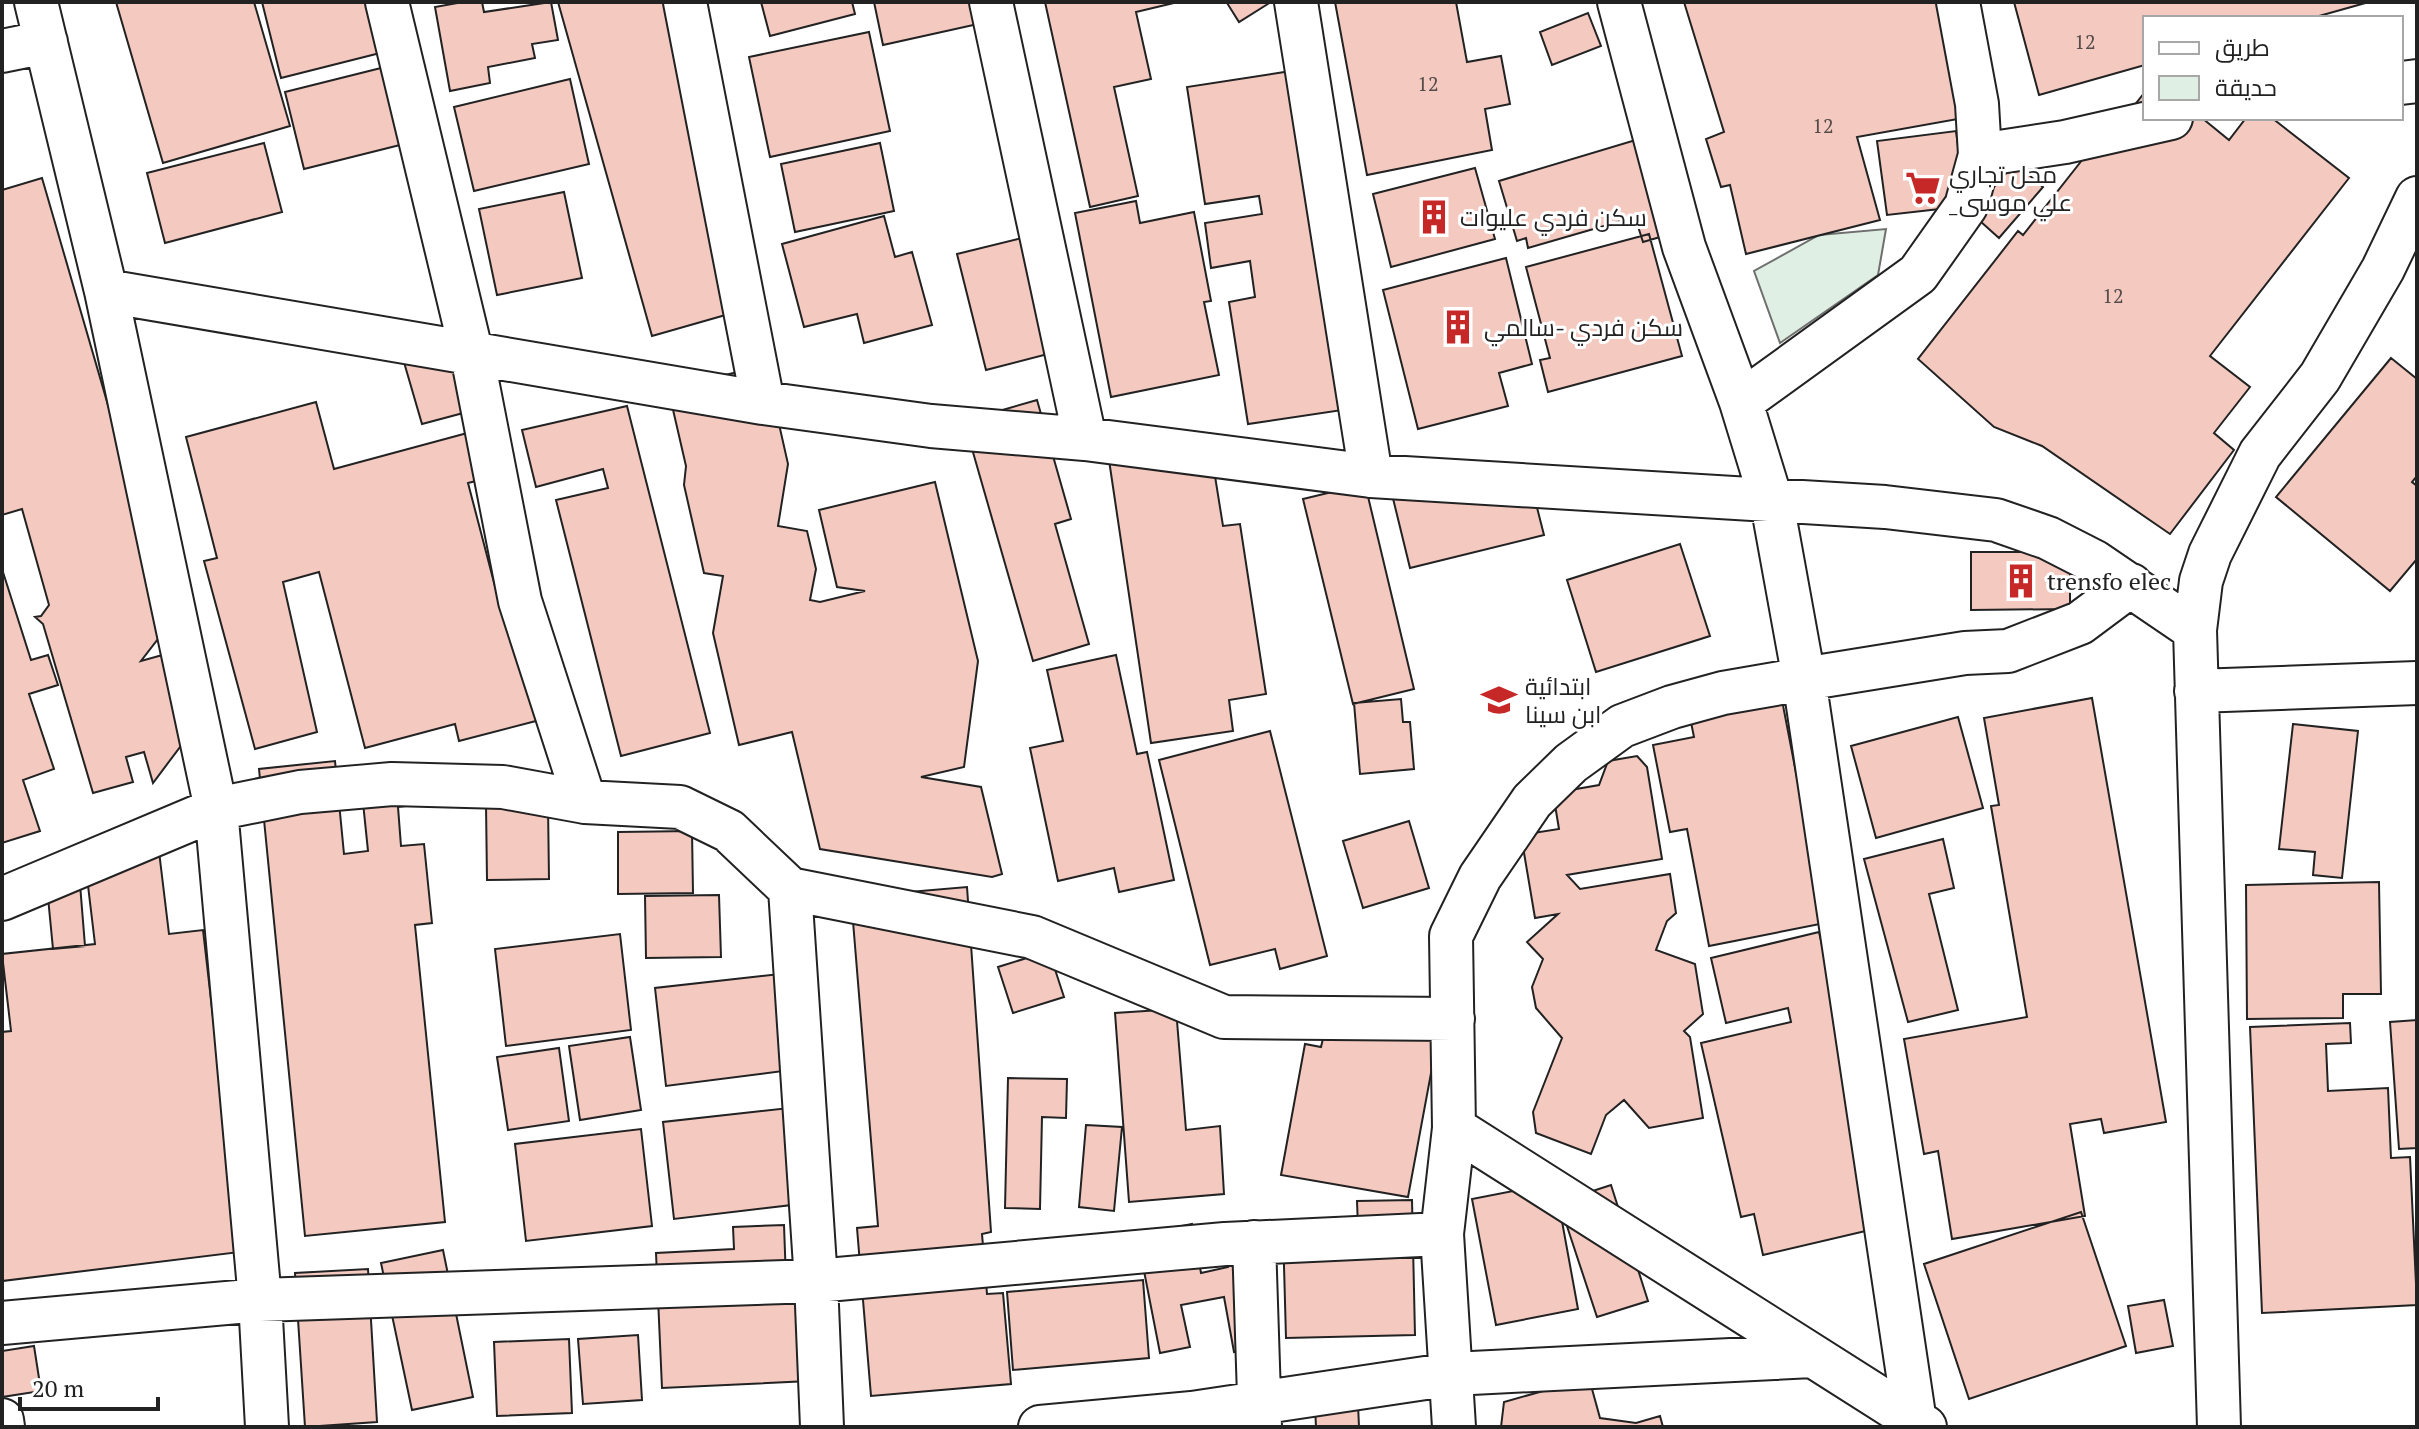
<svg xmlns="http://www.w3.org/2000/svg" width="2419" height="1429" font-family="'PT Serif',Cairo,serif">
  <style>
    .green { fill: #e0efe3; stroke: #6f6f6f; stroke-width: 2 }
    .building { fill: #f3c9c0; stroke: #222; stroke-width: 2 }
    .lines { fill: none; stroke-linecap: round; stroke-linejoin: round }
    .street-casing { stroke: #222; stroke-width: 46 }
    .street { stroke: #fff; stroke-width: 42 }
    .labels { text-anchor: middle; dominant-baseline: central; stroke-width: 6; stroke-linejoin: round; paint-order: stroke }
    .number-label { font-size: 20px; fill: #564c4a }
    .poi-label { font-size: 24px; fill: #222; stroke: #fff; text-anchor: start }
  </style>
  <rect width="100%" height="100%" fill="#fff"/>
  <!-- green -->
  <path class="green" d="M1886,229L1878,275L1780,343L1754,271L1819,235Z"/>
  <!-- building -->
  <path class="building" d="M116,2H254L290,126L163,163Z
    M262,2H380L392,50L281,78Z
    M463,2H482L484,12L551,2L558,40L532,44L535,58L488,67L490,83L450,91L435,7Z
    M558,2H688L757,306L652,336Z
    M761,2H852L855,14L770,36Z
    M874,2H974L978,24L883,45Z
    M1045,2H1178L1136,12L1151,79L1114,87L1138,196L1090,207Z
    M1271,2L1239,22L1227,3L1228,2Z
    M1335,2H1456L1467,62L1501,56L1510,104L1485,109L1492,150L1367,175Z
    M1684,2H1949L1969,117L1857,137L1880,220L1746,254L1730,185L1721,187L1706,139L1724,132Z
    M2014,2H2369L2312,18H2145V65L2039,95Z
    M1588,13L1601,46L1552,65L1540,32Z
    M869,32L890,131L770,157L749,57Z
    M393,65L412,142L304,169L285,92Z
    M1304,69L1356,408L1248,424L1229,302L1255,297L1250,261L1211,268L1205,223L1262,214L1259,196L1205,204L1187,87Z
    M570,79L589,164L474,191L454,107Z
    M2145,92V118H2202L2229,140L2246,118H2272L2349,178L2210,356L2250,387L2214,433L2234,450L2170,534L2042,446L1994,427L1918,359L2018,231L2023,235L2090,150L2096,154Z
    M1956,131L1966,206L1887,215L1877,141Z
    M1639,139L1667,235L1643,242L1635,217L1528,248L1526,238L1517,241L1499,181Z
    M264,143L282,212L165,243L147,173Z
    M880,143L894,211L795,232L781,164Z
    M2015,163L2043,187L1999,238L1971,213Z
    M1475,168L1495,239L1391,267L1373,194Z
    M42,178L171,622L141,661L166,654L189,735L153,783L144,752L126,757L133,782L93,793L43,624L35,617L41,616L49,605L22,509L2,515V190Z
    M564,192L582,278L497,295L479,209Z
    M1136,201L1140,223L1194,212L1211,301L1204,302L1219,375L1111,397L1075,213Z
    M884,216L895,257L912,252L932,325L864,343L857,314L804,327L782,244Z
    M1042,233L1071,348L986,370L957,254Z
    M1649,234L1682,356L1548,392L1540,360L1550,358L1526,267Z
    M1506,258L1532,364L1499,373L1508,406L1418,429L1383,290Z
    M447,339L467,412L422,424L401,352Z
    M2391,358L2417,379V476L2412,482L2417,486V559L2390,591L2276,497Z
    M747,370L779,424L788,464L778,526L807,531L816,569L810,600L820,602L865,591L837,587L819,510L935,482L978,661L964,767L921,777L981,787L1002,874L992,877L820,849L792,732L739,745L713,633L723,576L704,573L684,485L686,466L668,388Z
    M1037,400L1071,519L1055,524L1089,644L1033,661L964,421Z
    M316,402L334,469L471,432L484,479L468,483L502,613L559,715L459,741L455,724L365,748L319,572L283,582L317,732L255,749L204,561L217,558L186,437Z
    M627,406L710,733L621,756L556,500L608,488L603,469L536,487L522,430Z
    M1210,445L1223,526L1240,524L1266,694L1229,700L1233,731L1151,743L1109,460Z
    M1389,482L1531,484L1544,535L1410,568Z
    M1365,484L1414,689L1353,704L1303,499Z
    M1680,544L1710,636L1596,672L1567,580Z
    M1971,552H2070V609L1971,610Z
    M2,569L31,660L48,655L58,685L29,694L54,769L23,780L40,831L2,843Z
    M1116,655L1137,754L1147,752L1174,880L1119,892L1114,868L1058,881L1030,748L1063,741L1047,670Z
    M1775,664L1825,923L1709,946L1687,829L1670,832L1653,745L1694,737L1683,683Z
    M2092,698L2166,1122L2104,1133L2101,1119L2070,1124L2085,1216L1952,1239L1938,1151L1924,1154L1904,1039L2027,1017L1991,806L1999,805L1984,718Z
    M1401,699L1403,722H1410L1414,769L1360,774L1354,703Z
    M1958,717L1983,808L1876,838L1851,746Z
    M2293,724L2358,731L2342,878L2313,875L2315,852L2279,849Z
    M1270,731L1327,956L1280,969L1275,949L1210,965L1159,760Z
    M1637,756L1647,767L1662,859L1567,875L1580,889L1670,874L1676,913L1667,921L1656,950L1695,964L1703,1014L1684,1031L1690,1037L1703,1118L1649,1128L1624,1100L1606,1115L1591,1154L1536,1133L1533,1112L1562,1038L1536,1008L1532,987L1543,959L1527,942L1558,914L1535,918L1521,835L1559,829L1553,793L1599,785L1608,761Z
    M335,761L344,854L368,851L361,783L430,803L398,807L401,846L424,844L432,923L415,925L445,1222L305,1236L259,769Z
    M486,805H548L549,879L487,880Z
    M1409,821L1429,888L1363,908L1343,841Z
    M692,831L693,893L618,894V832Z
    M1943,839L1954,888L1929,894L1958,1010L1908,1022L1864,859Z
    M158,843L169,934L203,930L240,1252L2,1281V1032L11,1031L2,954L95,944L84,852Z
    M2379,882L2381,994H2343V1018L2247,1019L2246,885Z
    M80,884L85,946L53,949L47,887Z
    M967,887L991,1232L982,1234L987,1294L1003,1293L1011,1384L871,1396L857,1228L878,1226L851,897Z
    M719,895L721,957L646,958L645,896Z
    M1819,932L1887,1226L1763,1255L1754,1214L1741,1217L1701,1043L1791,1022L1788,1008L1726,1023L1711,958Z
    M620,934L631,1030L506,1046L495,949Z
    M1049,951L1064,997L1013,1013L998,967Z
    M780,974L791,1070L666,1086L655,988Z
    M1176,1009L1186,1130L1220,1126L1224,1194L1129,1202L1115,1013Z
    M2417,1020V1148L2399,1149L2390,1022Z
    M2350,1023L2351,1043L2326,1044L2328,1091L2388,1088L2391,1158L2410,1157L2417,1305L2262,1313L2250,1027Z
    M1358,1026L1437,1041L1408,1197L1281,1175L1305,1044L1321,1047L1325,1030Z
    M630,1037L641,1110L580,1120L569,1046Z
    M559,1048L569,1121L508,1130L497,1057Z
    M1008,1078L1067,1079L1066,1118L1042,1117L1040,1209L1005,1208Z
    M789,1108L800,1204L674,1219L663,1122Z
    M1086,1125L1122,1127L1114,1211L1079,1207Z
    M641,1129L652,1226L526,1241L515,1144Z
    M1555,1183L1578,1309L1496,1325L1472,1199Z
    M1611,1185L1648,1301L1597,1317L1559,1202Z
    M1412,1200L1415,1335L1286,1338L1283,1230L1358,1228L1357,1201Z
    M2081,1212L2126,1346L1969,1399L1924,1264Z
    M1192,1224L1201,1273L1228,1267L1222,1233L1240,1229L1263,1347L1234,1352L1224,1297L1181,1305L1190,1347L1160,1353L1137,1235Z
    M784,1225L786,1280H804L809,1381L662,1388L656,1253L734,1249L733,1227Z
    M443,1250L473,1397L412,1410L381,1263Z
    M368,1269L377,1422L305,1427L295,1273Z
    M1143,1280L1149,1358L1013,1370L1007,1292Z
    M2164,1300L2173,1346L2136,1353L2128,1306Z
    M638,1335L642,1400L583,1404L578,1339Z
    M569,1339L572,1413L497,1416L494,1342Z
    M34,1346L41,1391L2,1397V1351Z
    M1589,1378L1600,1418L1636,1423L1660,1416L1663,1427H1501L1504,1402Z
    M1358,1404L1359,1427H1316L1315,1406Z"/>
  <g class="lines">
    <!-- street casing -->
    <g class="street-casing">
      <path id="street" d="M36,2L106,291L216,809L260,1300L267,1427
        M387,2L472,355L520,601L585,802
        M685,2L763,403
        M991,2L1085,439
        M1296,2L1371,476
        M1619,2L1684,247L1741,402L1772,503L1804,679L1915,1422
        M2,51L46,42
        M2401,83L2417,81
        M1980,155L2065,142L2171,118
        M106,291L763,403L931,426L1085,439L1371,476L1885,507L1996,520L2048,538L2095,562L2195,630
        M1741,402L1918,274L1966,206L1980,155L1977,104L1958,2
        M2196,691L2417,683
        M790,889L816,1281L822,1427
        M2,899L216,809L300,792L392,784L503,787L585,802L680,807L729,831L790,889L1032,937L1224,1017L1453,1019
        M1454,1128L1925,1427
        M1254,1242L1260,1427
        M2,1323L260,1300L816,1281L1225,1244L1442,1234
        M2,1420L3,1427
        M1040,1427L1192,1413L1452,1374L1812,1356
        M1454,1427L1442,1234L1454,1128L1451,936L1480,877L1532,801L1571,763L1622,726L1672,707L1723,693L1804,679L1965,653L2008,651L2080,623L2131,585
        M2219,1427L2195,630L2201,581L2210,554L2260,454L2320,377L2383,269L2417,198"/>
    </g>
    <!-- street -->
    <use href="#street" class="street"/>
  </g>
  <!-- icons -->
  <defs>
    <g id="supermarket-bare" transform="scale(2.76)"><path d="M-6-5.5h2.5l.6 2H6L4.5 2H-2.5L-4.4-4H-6ZM-1.5 3.2a1.3 1.3 0 1 0 .1 0ZM3 3.2a1.3 1.3 0 1 0 .1 0Z" fill="#c62828" stroke="#fff" stroke-width="2.5" paint-order="stroke"/></g>
    <g id="building-bare" transform="scale(2.76)"><path d="M-4-6H4V6H1V3H-1V6H-4ZM-2.5-4.3h1.7v1.8h-1.7ZM.8-4.3h1.7v1.8H.8ZM-2.5-1h1.7V.8h-1.7ZM.8-1h1.7V.8H.8Z" fill="#c62828" stroke="#fff" stroke-width="2.5" paint-order="stroke"/></g>
    <g id="school-bare" transform="scale(2.76)"><path d="M0-5L7-2L0 1L-7-2ZM-4 1L0 2.5L4 1V4Q0 6-4 4Z" fill="#c62828" stroke="#fff" stroke-width="2.5" paint-order="stroke"/></g>
  </defs>
  <g fill-rule="evenodd">
    <use href="#supermarket-bare" x="1923" y="188"/>
    <use href="#building-bare" x="1434" y="217"/>
    <use href="#building-bare" x="1458" y="327"/>
    <use href="#building-bare" x="2021" y="581"/>
    <use href="#school-bare" x="1499" y="700"/>
  </g>
  <g class="labels">
    <!-- number labels -->
    <g class="number-label">
      <text x="2085" y="41">12</text>
      <text x="1428" y="83">12</text>
      <text x="1823" y="125">12</text>
      <text x="2113" y="295">12</text>
    </g>
    <!-- poi labels -->
    <g class="poi-label">
      <text x="1949" y="174">محل تجاري<tspan x="1949" dy="28">_علي موسى</tspan></text>
      <text x="1460" y="217">سكن فردي عليوات</text>
      <text x="1484" y="327">سكن فردي -سالمي</text>
      <text x="2047" y="581">trensfo elec</text>
      <text x="1525" y="686">ابتدائية<tspan x="1525" dy="28">ابن سينا</tspan></text>
    </g>
  </g>
  <!-- border -->
  <rect width="2419" height="1429" fill="none" stroke="#222222" stroke-width="8"/>
  <!-- legend -->
  <rect x="2143" y="16" width="260" height="104" fill="#ffffff" stroke="#a7a7a7" stroke-width="2"/>
  <rect x="2159" y="42" width="40" height="12" fill="#ffffff" stroke="#a7a7a7" stroke-width="2"/>
  <text x="2215" y="56" font-size="24" fill="#222222">طريق</text>
  <rect x="2159" y="76" width="40" height="24" fill="#e0efe3" stroke="#a7a7a7" stroke-width="2"/>
  <text x="2215" y="96" font-size="24" fill="#222222">حديقة</text>
  <!-- scale -->
  <path d="M20 1397v12h138v-12" fill="none" stroke="#222222" stroke-width="4"/>
  <text x="32" y="1397" font-size="24" fill="#222222" stroke="#ffffff" stroke-width="6" paint-order="stroke">20 m</text>
</svg>
